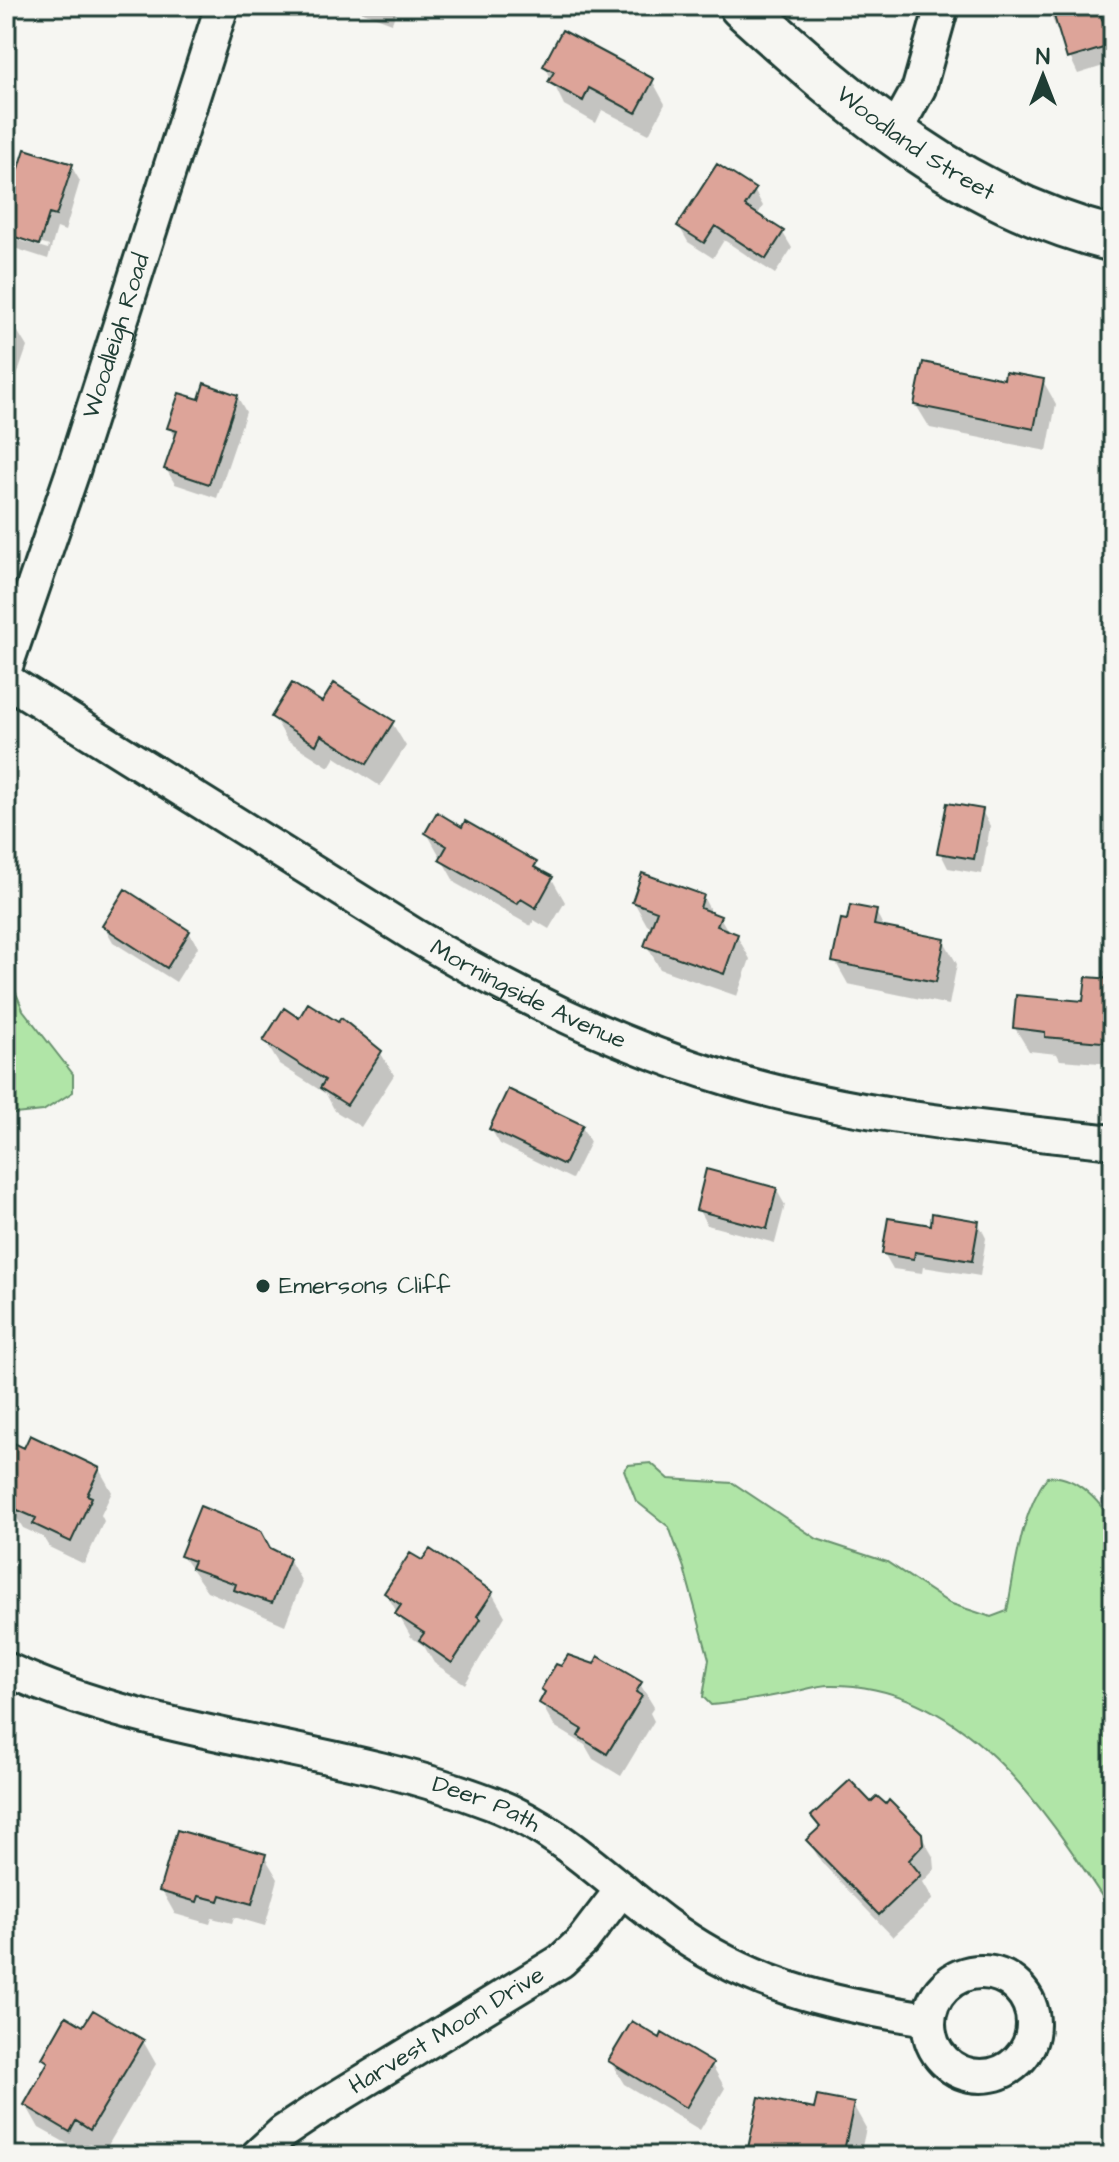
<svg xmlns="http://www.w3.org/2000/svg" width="1119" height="2162" font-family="'Architects Daughter',sans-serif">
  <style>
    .green { fill: #b0e5a7; stroke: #68916e; stroke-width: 2 }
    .shadow { fill: #0003; fill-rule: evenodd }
    .building { fill: #dda499; stroke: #1f3d34; stroke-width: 2 }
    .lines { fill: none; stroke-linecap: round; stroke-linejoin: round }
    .street-casing { stroke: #1f3d34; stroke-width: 38 }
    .secondary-casing { stroke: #1f3d34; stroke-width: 50 }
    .street { stroke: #f6f6f2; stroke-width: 32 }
    .secondary { stroke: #f6f6f2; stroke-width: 44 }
    .poi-dot { fill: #1f3d34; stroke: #f6f6f2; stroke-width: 3 }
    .labels { text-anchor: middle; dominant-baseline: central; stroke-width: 6; stroke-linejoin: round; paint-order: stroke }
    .street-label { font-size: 24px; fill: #1f3d34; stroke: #f6f6f2 }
    .poi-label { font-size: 24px; fill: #1f3d34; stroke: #f6f6f2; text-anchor: start }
  </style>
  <rect width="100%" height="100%" fill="#f6f6f2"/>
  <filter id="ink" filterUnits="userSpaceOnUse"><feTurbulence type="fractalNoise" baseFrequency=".0125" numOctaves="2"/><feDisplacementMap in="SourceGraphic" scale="16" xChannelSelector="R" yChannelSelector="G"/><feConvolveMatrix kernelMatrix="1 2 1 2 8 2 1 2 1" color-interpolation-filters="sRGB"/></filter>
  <g filter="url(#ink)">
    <!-- green -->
    <path class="green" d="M6,969L23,1010L73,1074V1092L43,1111L6,1115Z
      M651,1463L669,1479L733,1483L817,1539L887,1562L949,1603L991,1617L1007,1611C1016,1566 1020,1515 1047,1477C1074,1473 1106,1504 1113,1530V1913C1047,1813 967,1684 831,1685C818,1685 803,1690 789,1693C763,1698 737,1703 711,1705L703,1697L709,1659L684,1568L669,1527L636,1501L624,1470L628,1465Z"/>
    <!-- shadow -->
    <path class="shadow" d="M347,6H398L392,23Z
      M1046,6H1100L1113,48V63L1078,74Z
      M545,66L652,80L665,104L649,134L602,110L596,123L564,105Z
      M71,166L80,181L65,231L57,228L48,259L11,247L6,239V218ZM11,234L49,246L48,249L11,238Z
      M754,190L763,206L757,216L783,233L792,248L775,274L724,240L713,258L688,242L679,226Z
      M6,327L18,332L27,347L6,408Z
      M1005,381H1043L1056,404L1047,451L930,428L916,405Z
      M237,396L246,412L217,498L175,484L166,469L176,439L170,427L200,402Z
      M323,705L392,723L406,746L380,786L335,757L329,767L287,740L274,717Z
      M982,811L990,826L982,874L948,868L940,852Z
      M463,829L535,863L540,872L552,879L565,902L549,929L534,920L531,926L455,883L427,833Z
      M703,897L713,915L720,917L729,933L737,936L750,959L737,996L660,969L647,946L653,927L647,925L634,902Z
      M876,912L885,929L944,941L957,964L949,1005L848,984L835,961L849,922Z
      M104,926L189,932L198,947L176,982L113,942Z
      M1104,971L1113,972V1064L1060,1060L1057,1054L1029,1051L1015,1028L1085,1003L1104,980Z
      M300,1020L380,1052L394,1075L361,1127L335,1111L326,1094L279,1064L265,1041Z
      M582,1127L590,1142L572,1179L500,1144L491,1129Z
      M776,1189L785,1205L775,1243L707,1225L698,1209Z
      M978,1222L986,1238L980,1276L923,1267L922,1273L893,1269L884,1253L932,1227Z
      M25,1450L99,1469L112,1492L101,1515L104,1521L84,1564L49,1547L43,1537L23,1528L14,1513L6,1508V1460Z
      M270,1550L289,1559L302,1582L285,1625L207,1591L182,1556Z
      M386,1593H492L505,1616L465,1684L434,1663L424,1646L411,1637Z
      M595,1667L640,1684L654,1707L650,1713L654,1721L621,1776L593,1759L585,1745L554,1726L541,1703Z
      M871,1805L920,1834L934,1858L935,1869L923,1882L933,1899L893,1937L822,1863L808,1840L820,1829L813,1817Z
      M264,1856L278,1879L265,1926L234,1917L232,1923L212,1918L210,1924L175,1914L162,1891Z
      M84,2029L143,2041L156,2064L104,2152L89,2143L84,2153L39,2128L26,2105L48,2066L44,2058Z
      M660,2040L712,2065L725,2088L700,2130L624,2084L610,2061Z
      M853,2105L866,2128L860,2156H755L750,2148L816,2111Z"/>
    <!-- building -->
    <path class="building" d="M1051,6H1098L1110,46L1067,59Z
      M562,30L654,79L636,113L589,88L583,101L548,82L554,72L543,66Z
      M25,149L73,164L56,216L49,214L39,245L6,234V211Z
      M717,164L756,189L745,206L784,231L766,259L715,226L704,243L677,226Z
      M923,362L1004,379L1005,372L1044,379L1034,429L914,405Z
      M204,383L238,395L209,484L164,469L177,431L167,428L179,393L199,399Z
      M292,683L322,702L334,683L394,721L367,764L321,735L316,745L271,717Z
      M947,803L983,809L974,859L937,853Z
      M437,812L462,827L465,821L537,862L534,867L553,877L536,908L521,899L517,904L439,860L447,846L425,833Z
      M642,873L704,895L700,908L721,916L717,926L738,934L724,974L644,946L657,911L632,902Z
      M125,889L190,931L167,968L102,926Z
      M850,905L877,910L874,925L945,939L936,982L832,962L841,919L847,920Z
      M1086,977L1113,979V1043L1045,1037V1032L1013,1028L1016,995L1083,1001Z
      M308,1003L338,1022L341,1018L382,1051L347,1105L320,1088L325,1080L263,1041L284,1008L299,1018Z
      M508,1089L583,1125L564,1165L489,1129Z
      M706,1169L777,1188L767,1229L696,1210Z
      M932,1213L979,1221L972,1261L915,1252L914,1259L882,1254L888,1218L931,1225Z
      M30,1435L100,1468L87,1495L92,1497L71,1542L33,1524L36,1518L6,1505V1439L24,1448Z
      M200,1506L261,1531L270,1548L290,1558L272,1603L234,1590L236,1584L191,1568L194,1561L180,1556Z
      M430,1549L493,1592L477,1616L481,1619L452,1663L419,1640L424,1633L395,1614L401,1605L384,1593L410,1553L422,1560Z
      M568,1655L594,1664L598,1656L642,1682L636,1692L642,1696L607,1754L578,1736L582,1729L539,1703L545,1692L541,1689L556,1664L561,1666Z
      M850,1780L871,1802L877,1796L886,1804L889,1800L922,1833L923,1845L909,1860L921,1875L879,1915L806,1840L820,1827L811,1816Z
      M177,1830L266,1854L252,1904L221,1895L219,1901L199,1896L197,1902L159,1891Z
      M93,2010L144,2040L90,2130L76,2121L70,2132L24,2105L48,2062L42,2058L66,2016L83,2026Z
      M632,2021L660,2038L662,2033L713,2063L686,2108L608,2061Z
      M817,2096L854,2103L843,2156H766L767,2152L748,2148L759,2097L814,2109Z"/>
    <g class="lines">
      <!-- street casing -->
      <g class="street-casing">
        <g id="street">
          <path d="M893,135L919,88L942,6"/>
          <path id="s1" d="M6,666L73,471L222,6"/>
          <path id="s2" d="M6,680L414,935C513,994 618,1046 729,1079C853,1116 984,1128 1113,1142"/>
          <path id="s3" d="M6,1669C159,1740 334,1743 491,1803C558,1828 608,1881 664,1923C747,1985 828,2004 928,2019"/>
          <circle cx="981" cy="2024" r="52"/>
          <path id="s4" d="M257,2156L283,2132L313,2112L561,1961L583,1940L622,1889"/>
        </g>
      </g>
      <!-- secondary casing -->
      <g class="secondary-casing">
        <g id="secondary">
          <path id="s5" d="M742,6C855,108 961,201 1113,239"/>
        </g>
      </g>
      <!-- street -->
      <use href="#street" class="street"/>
      <!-- secondary -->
      <use href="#secondary" class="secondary"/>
    </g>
  </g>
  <!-- markers -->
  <circle class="poi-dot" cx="263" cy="1286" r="8"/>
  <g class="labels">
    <!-- street labels -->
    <g class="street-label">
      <text stroke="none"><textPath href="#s5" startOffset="222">Woodland Street</textPath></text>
      <text stroke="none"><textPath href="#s1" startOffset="348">Woodleigh Road</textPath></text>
      <text stroke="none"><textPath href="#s2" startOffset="610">Morningside Avenue</textPath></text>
      <text stroke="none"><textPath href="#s3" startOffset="500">Deer Path</textPath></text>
      <text stroke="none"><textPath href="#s4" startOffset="228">Harvest Moon Drive</textPath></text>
    </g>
    <!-- poi labels -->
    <g class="poi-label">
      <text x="279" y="1286">Emersons Cliff</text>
    </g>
  </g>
  <!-- margin -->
  <rect width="1119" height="2162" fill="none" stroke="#f6f6f2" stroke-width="32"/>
  <rect x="16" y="16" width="1087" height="2130" fill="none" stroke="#1f3d34" stroke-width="3" filter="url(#ink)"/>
  <!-- north arrow -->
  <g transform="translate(1043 76)" stroke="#f6f6f2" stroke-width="6" paint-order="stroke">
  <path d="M0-6L14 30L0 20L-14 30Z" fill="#1f3d34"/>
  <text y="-12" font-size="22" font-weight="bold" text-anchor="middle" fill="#1f3d34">N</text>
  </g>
</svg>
